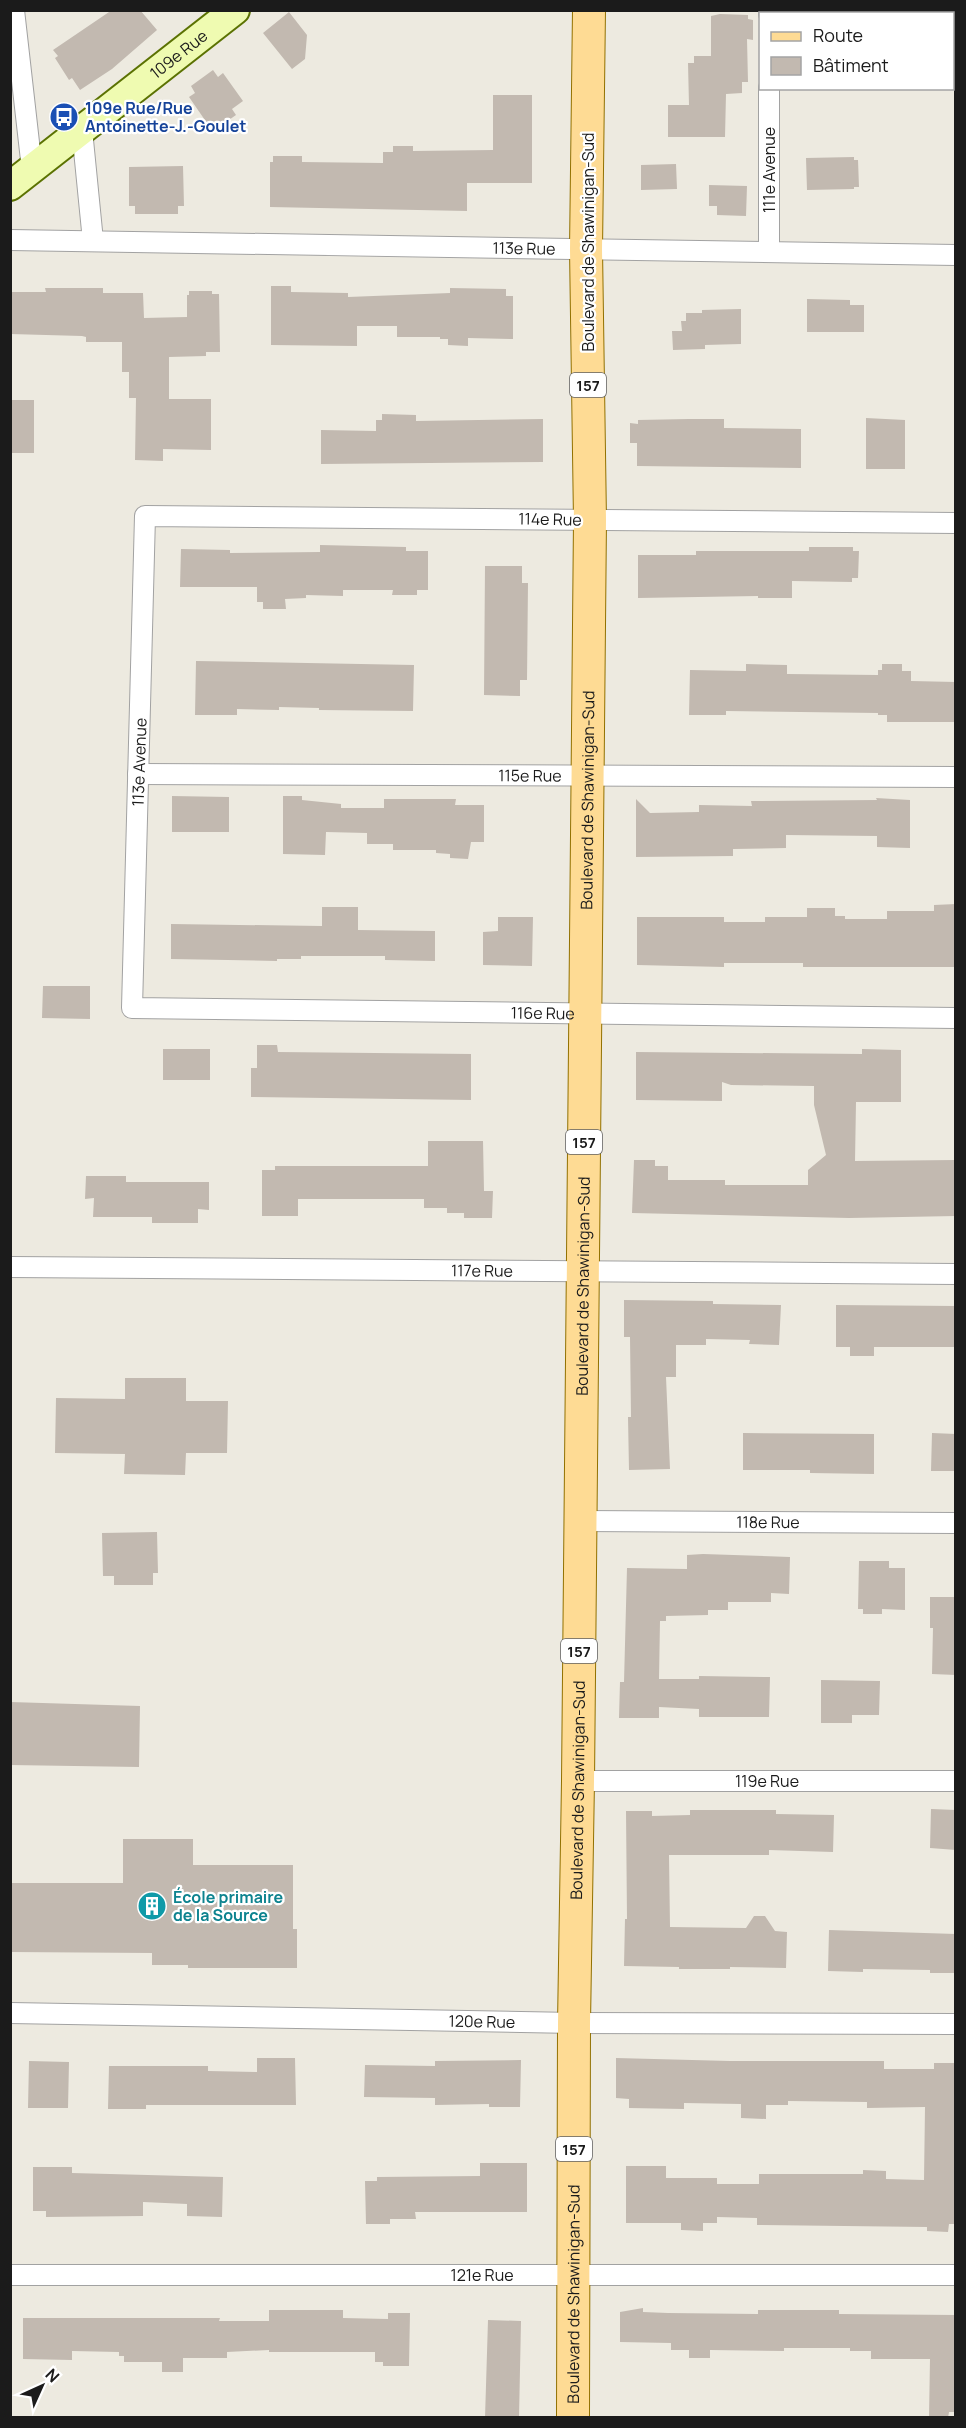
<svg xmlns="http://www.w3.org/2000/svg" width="966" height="2428" font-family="Manrope,sans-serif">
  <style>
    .building { fill: #c2b9b0 }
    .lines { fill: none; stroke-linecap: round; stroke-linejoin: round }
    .street-casing { stroke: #a2a2a2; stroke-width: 22 }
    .secondary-casing { stroke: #5b7202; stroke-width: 32 }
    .primary-casing { stroke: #927100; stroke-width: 34 }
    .street { stroke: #fff; stroke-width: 20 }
    .secondary { stroke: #effbb1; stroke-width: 28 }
    .primary { stroke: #fedb94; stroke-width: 32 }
    .labels { text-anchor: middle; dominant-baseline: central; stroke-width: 4.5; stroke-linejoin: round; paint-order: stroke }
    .shield { fill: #fff; stroke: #5f5f5f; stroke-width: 1.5 }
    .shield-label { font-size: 15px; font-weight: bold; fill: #1b1b1b }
    .street-label { font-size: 16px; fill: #1b1b1b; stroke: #fff }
    .transit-label { font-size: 16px; font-weight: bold; fill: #164399; stroke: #fff; text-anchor: start }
    .culture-label { font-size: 16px; font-weight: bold; fill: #0d838f; stroke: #fff; text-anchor: start }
  </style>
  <rect width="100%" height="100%" fill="#edeae0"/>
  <!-- building -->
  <path class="building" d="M112,10H140L157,30L112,69L80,90L72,78L69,80L55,58L58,56L53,50Z
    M289,12L307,35L305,59L292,69L263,33Z
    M720,14L748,15V19L753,20V40L747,39L748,82H742V93L726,94L725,137H668V105H689L688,63H694V56H711V16Z
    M213,70L218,77L223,73L243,101L232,109L236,115L216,129L212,124L209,126L189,97L195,93L191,86Z
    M493,95H532V183H467V211L270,207V162H273V156H302V162L383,163V152H393V146H413V151L493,150Z
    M854,157V160H858L859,187H854V189L807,190L806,158Z
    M676,164L677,189L641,190V165Z
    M183,166L184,206H178V214H135V206H129V167Z
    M709,185L747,186L746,216L717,215V206H709Z
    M271,286H291V292L348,293V297L450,293V288L506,289V296H513V339L468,338V346L448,345V339H440V337H397V326H357V346L271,345Z
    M45,288H103V293H143L144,318L187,317V295H189V291H212V294H219L220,352H206V356L169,357V399H211V450L163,449V461L135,460L136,398H129V372H122V342H86V337L82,336L10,334V292H46Z
    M807,299L850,300V305H864V332H807Z
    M741,309V344L705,345V349L673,350L672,331H682L681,321H686V313H702V310Z
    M10,400H34V453H10Z
    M382,414L416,415V421L543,419V462L321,464V430L376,431V420H382Z
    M866,418L905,420V469H866Z
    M689,419H724V428L801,429V468L637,466V443H630V423L638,424V420Z
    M320,545L406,547V551H428V590H417V595H392L393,590H343V596L306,595V598L285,599L286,609H263V602H257V587H180L181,549L230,550V553L320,552Z
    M809,547H853V551H859L858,578H852V582L792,581V598H758V596L638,598V555H696V551H809Z
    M485,566H522V583H528L527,680H520V696L484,695Z
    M196,661L414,665L413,711L319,710V708L279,707V710L237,709V715H195Z
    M746,664L787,665V674L878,675V670H882V664H902V671H911V681L956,682V722H887V715H878V713L726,711V715H689L690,670L746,671Z
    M172,796L229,797V832H172Z
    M283,796H302V800L341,804V808H384V799H456L455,805H484V842H471L468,859L450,858V854L436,853V850H393V844H367V833L326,832L325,855L283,854Z
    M876,798L910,800V848L877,847V836L786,835V848L733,849V856L636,857V799L650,813L699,812V805L752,806L751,801L877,800Z
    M956,904V967H803V963H724V967L637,965V917H724V922H765V917H807V908H835V916H845V919H887V911H934V905Z
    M322,907H358V930L435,931V961L385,960V956H301V959H277V961L171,959V924L322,926Z
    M498,917H533L532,966L483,965V932L498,931Z
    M43,986H90V1019L42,1018Z
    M257,1045H277L278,1052L471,1054V1100L251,1097V1068H257Z
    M163,1049H210V1080H163Z
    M862,1049L901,1050V1102H856L855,1161L956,1160V1216L849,1218L632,1213L634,1160H655V1166H668V1180H725V1185H808V1170L826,1155L814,1105V1086L731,1085L722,1082V1101L636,1100V1052L862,1054Z
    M428,1141H483L484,1191H493L492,1218H464V1213H447V1208H424V1199H298V1216H262V1170H275V1166H428Z
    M86,1176H126V1182H209V1210L198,1209V1223H152V1217H93L94,1198L85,1199Z
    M624,1300L713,1301V1304L781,1305L779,1345L749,1344L750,1340L706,1339V1345H676V1377H666L670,1469L629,1470L628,1417H631L630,1337H624Z
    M836,1305L956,1306V1347H874V1356H850V1347H836Z
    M125,1378H186V1401H228L227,1453H186L185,1475L124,1474L125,1454L55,1453L56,1398L125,1399Z
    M743,1433L874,1434V1474L810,1473V1470H743Z
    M932,1433L956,1434V1471H931Z
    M157,1532L158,1573H153V1585H114V1576H103L102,1533Z
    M703,1554L790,1557L789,1594L771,1593V1602H728V1610H708V1615L666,1616V1621H660L659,1679H699V1676L770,1677L769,1717H699V1709L659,1707V1718H619L620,1682H624L627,1568L687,1569V1555Z
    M859,1561H889V1568H905V1610L882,1609V1614H863V1609H858Z
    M930,1597H956V1675L932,1674L933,1628H930Z
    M821,1680L880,1681L879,1715H852V1723H821Z
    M10,1702L140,1706L139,1767L10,1765Z
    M931,1809L956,1810V1850L930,1848Z
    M690,1810H776V1814L834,1815L833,1852L769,1850V1855H669L670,1927L746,1928L754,1916H765L775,1931L787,1932L786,1968L730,1967V1969H679V1967L624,1966L625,1919H627L626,1811H652V1816L690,1815Z
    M123,1839H193V1865H293V1929H297V1968H188V1965H152V1953L10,1952V1883H123Z
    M829,1930L956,1934V1973H930V1970L863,1969V1972L828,1971Z
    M257,2058H295L296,2105H146V2109H108L109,2066H208V2071L257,2072Z
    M616,2058L730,2061H884V2069H934V2063H956V2224H949L948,2232L927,2231V2227L757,2225V2218L717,2217V2223H703V2231L681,2230V2223H626V2166H666V2178H717V2184H759V2174H863V2170L886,2171V2179L924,2180L925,2107L867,2108V2102L788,2101V2105H766V2119L741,2118V2104L684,2103V2109L629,2108V2099L616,2098Z
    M521,2060L520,2107H489V2104L435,2105V2098L364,2097L365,2065L435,2066V2061Z
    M29,2061L69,2062L68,2108H28Z
    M480,2163H527V2212H415L416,2219H390V2224H366L365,2181H377V2177L480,2176Z
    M33,2167H72V2173L223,2177L222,2217L187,2216V2204L143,2202V2216L46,2217V2211H33Z
    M643,2308V2312L668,2313L758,2314V2310H839V2314L956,2315V2412H949L948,2418H929L930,2359H871V2351H850V2348H784V2351L710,2350V2358H689V2350H671V2343L620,2342V2312Z
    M269,2310H343V2318L388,2319V2313H410L409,2366H383V2362H375V2352H269V2350L227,2352V2358H183V2372H162V2362H124V2356H119V2352L72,2351V2360L23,2359V2318H220L219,2321H269Z
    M488,2320L521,2321L519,2418H485Z"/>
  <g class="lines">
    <!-- street casing -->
    <g class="street-casing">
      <g id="street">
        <path d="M14,10L32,169"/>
        <path d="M769,14V10"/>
        <path d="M82,130L93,241"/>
        <path id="s1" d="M10,240L956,255"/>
        <path d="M769,252V88"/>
        <path id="s2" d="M956,523L145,516L132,1008L956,1018"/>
        <path id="s3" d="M138,774L956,777"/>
        <path id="s4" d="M10,1267L956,1274"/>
        <path id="s5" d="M580,1521L956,1523"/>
        <path id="s6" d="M578,1781H956"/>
        <path id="s7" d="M10,2013L574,2023L956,2024"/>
        <path id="s8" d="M10,2275H956"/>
      </g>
    </g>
    <!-- secondary casing -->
    <g class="secondary-casing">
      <g id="secondary">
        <path id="s9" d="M10,186L235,10"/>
      </g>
    </g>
    <!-- primary casing -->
    <g class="primary-casing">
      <g id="primary">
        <path id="s10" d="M573,2418L574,2023L578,1781L590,520L586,249L589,10"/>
      </g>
    </g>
    <!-- street -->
    <use href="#street" class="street"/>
    <!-- secondary -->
    <use href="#secondary" class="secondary"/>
    <!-- primary -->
    <use href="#primary" class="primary"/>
  </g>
  <!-- icons -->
  <defs>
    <g id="bus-disc" transform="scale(1.5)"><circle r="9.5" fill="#1a4fb4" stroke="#fff"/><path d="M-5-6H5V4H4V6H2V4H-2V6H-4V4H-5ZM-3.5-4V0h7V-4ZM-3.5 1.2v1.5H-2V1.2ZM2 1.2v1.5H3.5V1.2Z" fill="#fff"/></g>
    <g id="building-disc" transform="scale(1.5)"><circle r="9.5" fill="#0f9aa8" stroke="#fff"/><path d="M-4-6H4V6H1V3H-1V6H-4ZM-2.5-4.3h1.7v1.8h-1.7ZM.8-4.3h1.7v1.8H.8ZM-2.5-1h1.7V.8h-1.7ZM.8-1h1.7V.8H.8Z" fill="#fff"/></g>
  </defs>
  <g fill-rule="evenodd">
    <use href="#bus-disc" x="64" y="117"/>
    <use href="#building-disc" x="152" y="1906"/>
  </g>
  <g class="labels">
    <!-- shield labels -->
    <g class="shield">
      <rect x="570" y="373" width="36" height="24" rx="4.5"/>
      <rect x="566" y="1130" width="36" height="24" rx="4.5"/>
      <rect x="561" y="1639" width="36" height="24" rx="4.5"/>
      <rect x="556" y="2137" width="36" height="24" rx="4.5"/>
    </g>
    <g class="shield-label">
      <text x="588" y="385">157</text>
      <text x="584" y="1142">157</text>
      <text x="579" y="1651">157</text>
      <text x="574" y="2149">157</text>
    </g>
    <!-- street labels -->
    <g class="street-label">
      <text stroke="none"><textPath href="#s9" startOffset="214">109e Rue</textPath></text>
      <text transform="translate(769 170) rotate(-90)">111e Avenue</text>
      <text transform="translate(588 242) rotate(-90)">Boulevard de Shawinigan-Sud</text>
      <text stroke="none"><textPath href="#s1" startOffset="514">113e Rue</textPath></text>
      <text transform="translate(550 519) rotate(1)">114e Rue</text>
      <text transform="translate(139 762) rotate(-88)">113e Avenue</text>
      <text stroke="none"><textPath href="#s3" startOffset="392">115e Rue</textPath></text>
      <text stroke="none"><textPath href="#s10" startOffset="1618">Boulevard de Shawinigan-Sud</textPath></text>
      <text stroke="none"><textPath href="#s2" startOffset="1714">116e Rue</textPath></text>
      <text stroke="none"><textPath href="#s4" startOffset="472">117e Rue</textPath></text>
      <text stroke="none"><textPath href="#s10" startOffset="1132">Boulevard de Shawinigan-Sud</textPath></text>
      <text stroke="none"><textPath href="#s5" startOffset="188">118e Rue</textPath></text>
      <text stroke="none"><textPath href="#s6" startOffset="189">119e Rue</textPath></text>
      <text stroke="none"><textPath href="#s10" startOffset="628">Boulevard de Shawinigan-Sud</textPath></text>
      <text stroke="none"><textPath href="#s7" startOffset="472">120e Rue</textPath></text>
      <text stroke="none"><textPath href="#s8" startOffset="472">121e Rue</textPath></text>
      <text stroke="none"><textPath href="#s10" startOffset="124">Boulevard de Shawinigan-Sud</textPath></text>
    </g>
    <!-- transit labels -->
    <g class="transit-label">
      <text x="85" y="108">109e Rue/Rue<tspan x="85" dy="18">Antoinette-J.-Goulet</tspan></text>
    </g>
    <!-- culture labels -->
    <g class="culture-label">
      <text x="173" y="1897">École primaire<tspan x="173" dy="18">de la Source</tspan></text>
    </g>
  </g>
  <!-- border -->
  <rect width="966" height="2428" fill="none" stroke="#1b1b1b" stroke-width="24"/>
  <!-- legend -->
  <rect x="759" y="12" width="195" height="78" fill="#ffffff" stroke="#a4a4a4" stroke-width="1.5"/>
  <rect x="771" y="32" width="30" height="9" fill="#fedb94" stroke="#a4a4a4" stroke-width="1.5"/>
  <text x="813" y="42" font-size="18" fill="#1b1b1b">Route</text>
  <rect x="771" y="57" width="30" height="18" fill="#c2b9b0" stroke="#a4a4a4" stroke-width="1.5"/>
  <text x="813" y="72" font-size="18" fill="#1b1b1b">Bâtiment</text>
  <!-- north arrow -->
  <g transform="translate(42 2386) rotate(45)" stroke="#ffffff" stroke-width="4.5" paint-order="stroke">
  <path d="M0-4.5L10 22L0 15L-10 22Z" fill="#1b1b1b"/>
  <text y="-9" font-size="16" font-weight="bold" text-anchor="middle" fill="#1b1b1b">N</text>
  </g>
</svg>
